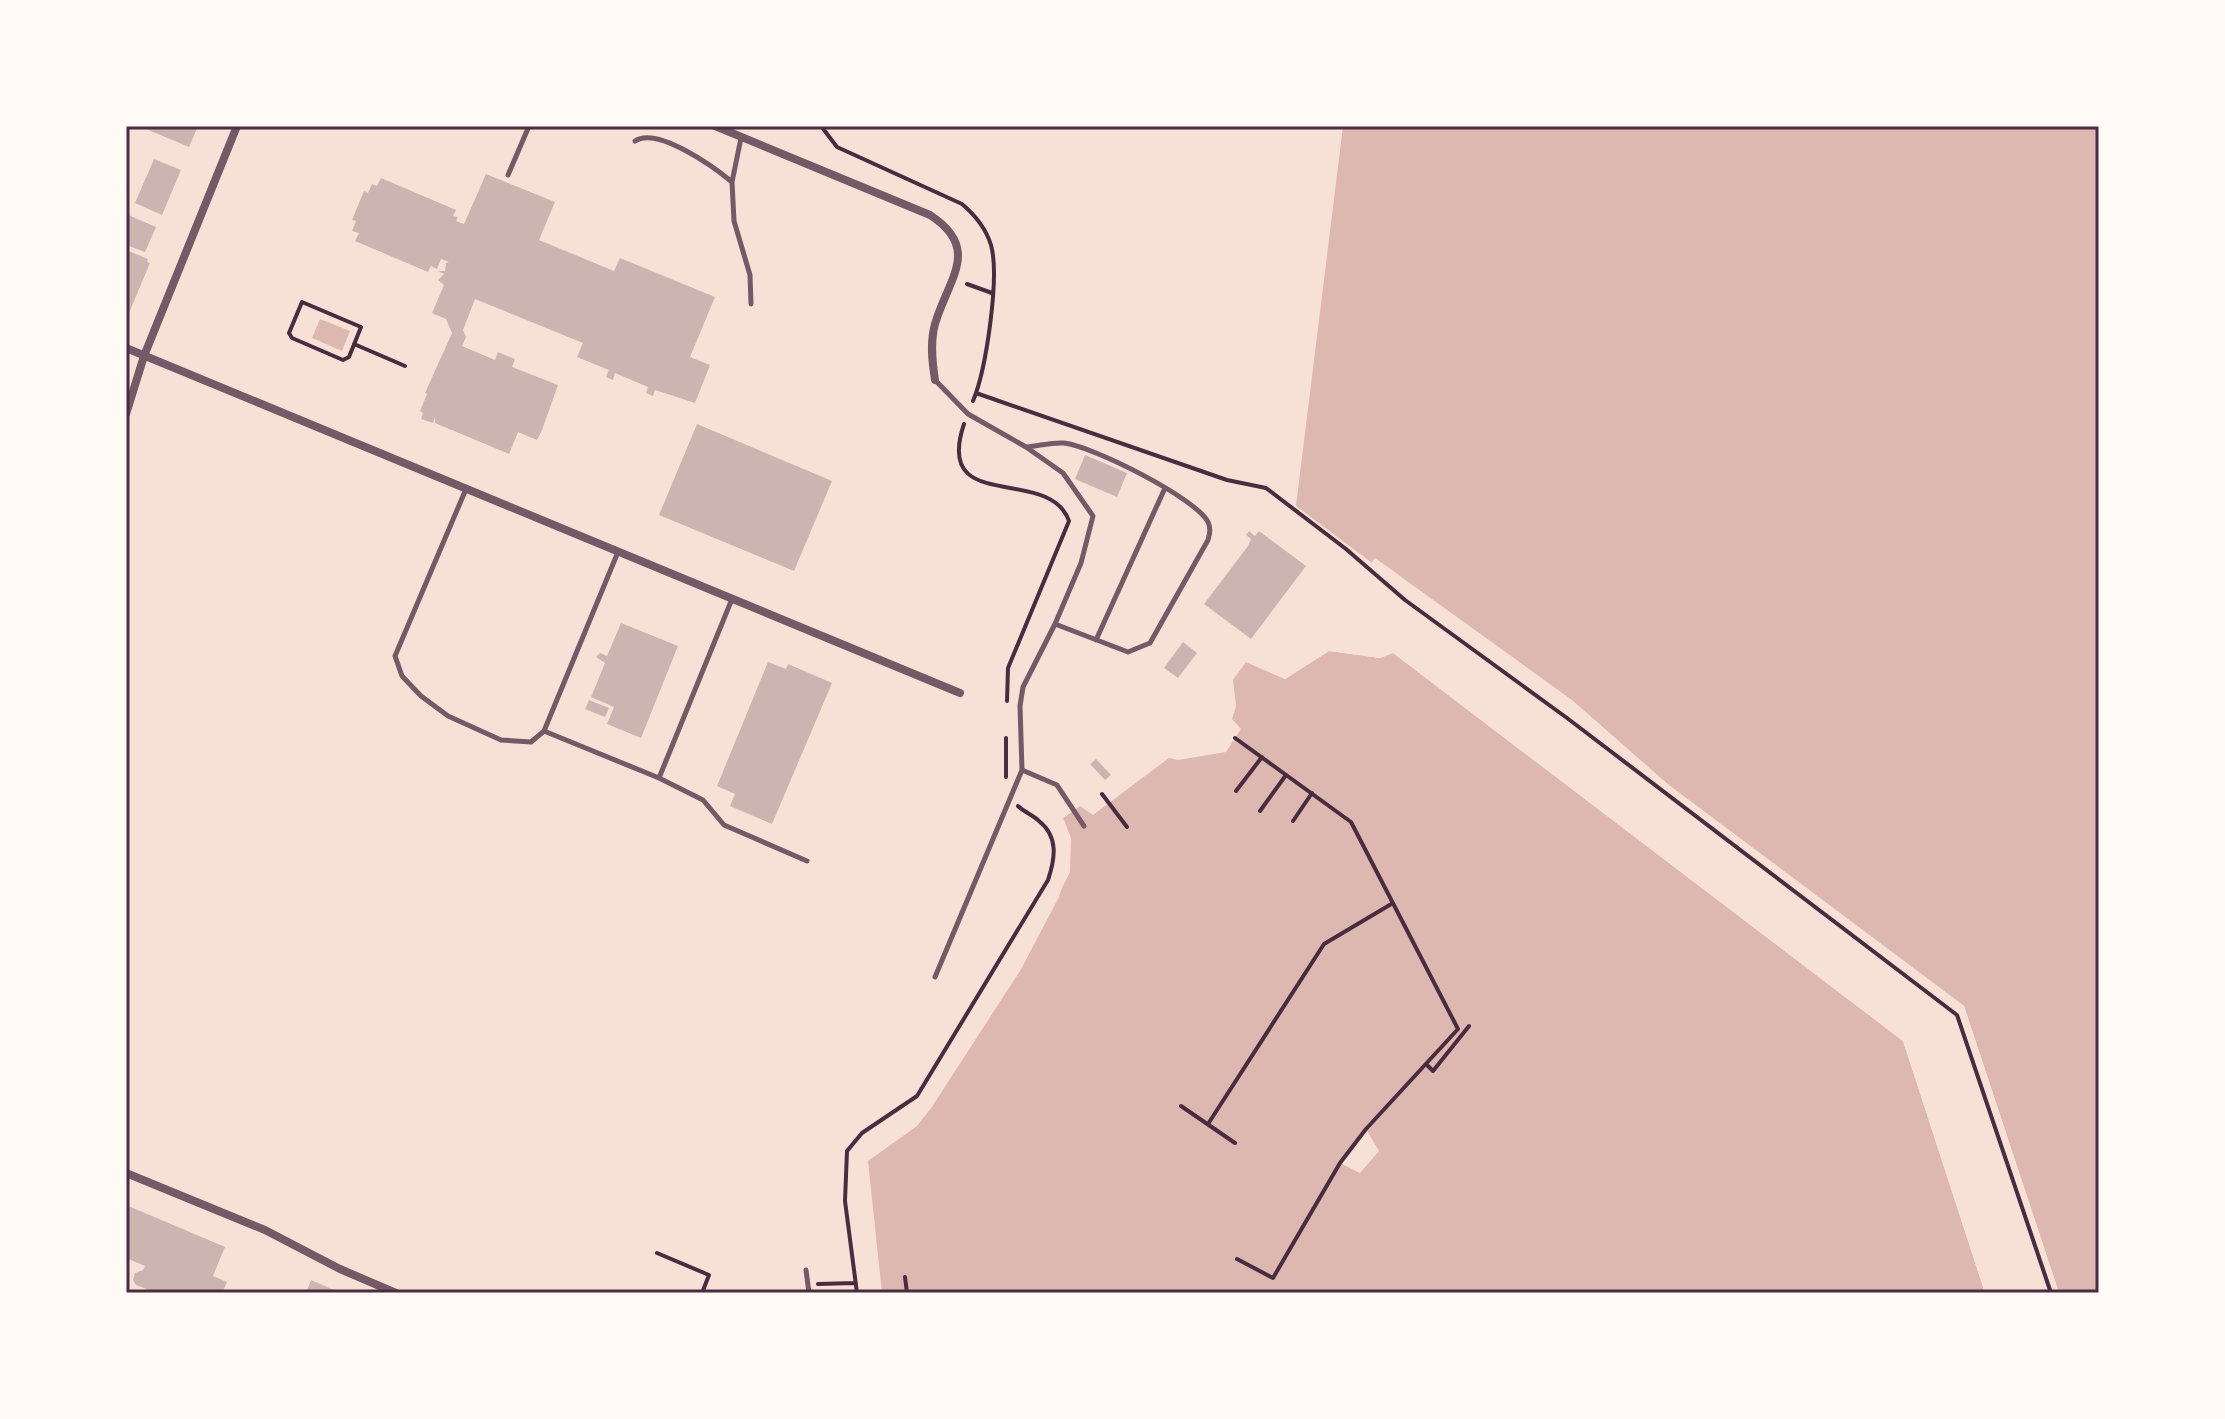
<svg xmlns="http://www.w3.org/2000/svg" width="2225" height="1419" font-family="'Alegreya Sans',sans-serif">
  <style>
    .water { fill: #dcb8b0 }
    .pier { fill: #f7e1d7 }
    .building { fill: #ccb4b1 }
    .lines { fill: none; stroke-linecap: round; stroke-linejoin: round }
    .path { stroke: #4a2c40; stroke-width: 4 }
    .service { stroke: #755966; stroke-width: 5 }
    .minor { stroke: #755966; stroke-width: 8 }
    .neatline { fill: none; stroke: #4a2c40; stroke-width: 3 }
  </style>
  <rect width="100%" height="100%" fill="#f7e1d7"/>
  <!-- water -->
  <path class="water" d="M1343,126H2099V1293H2059L1964,1006L1296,506Z
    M320,319L350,331L342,351L312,338Z
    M1329,651L1380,658L1393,653L1903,1041L1985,1293H876L863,1161L931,1108L1021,969L1059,897L1067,869L1061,820L1080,806L1093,815L1169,758L1178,760L1226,752L1241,729L1232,719L1236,706L1233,680L1246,662L1285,679Z"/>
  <!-- pier -->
  <path class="pier" d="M1296,506L1371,563L1375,558L1572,700L1670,786L1964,1006L2059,1293H2055L1961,1008L1294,509Z
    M1329,647L1379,655L1395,649L1906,1038L1989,1293H1985L1903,1041L1393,653L1380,658L1329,651L1285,679L1246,662V658L1285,675Z
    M1062,815L1071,838L1070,872L1021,969L931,1108L917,1126L868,1161L882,1293H872L859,1159L928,1106L1017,967L1055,895L1063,868L1057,820Z
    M1366,1129L1379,1151L1360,1173L1340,1163Z"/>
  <!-- building -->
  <path class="building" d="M139,126H198L189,147Z
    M154,159L181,170L162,215L135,203Z
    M486,174L555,202L539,240L614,271L620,258L715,297L690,357L710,365L695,403L655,390L653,396L646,393L648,387L615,373L613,380L606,377L609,370L577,357L583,343L475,299L463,330L466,337L462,346L495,360L498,352L515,359L512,367L558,385L542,430L537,440L518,432L509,454L435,423V417L433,423L421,419L423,413L420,411L427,394L425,393L452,333L446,319L432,313L444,285L438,280L444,274L438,271H445L446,263L449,262L441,259L437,269L431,266L428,272L355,241L359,233L352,231L356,221L352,220L364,191L368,193L372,184L377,186L381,178L456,210L453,216L458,217L456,221L464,224Z
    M126,214L156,227L145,252L129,246Z
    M126,250L148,259L147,262L150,263L129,313L126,315Z
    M697,424L832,481L794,571L659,515Z
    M1085,455L1127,473L1117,497L1075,479Z
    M1249,531L1255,536L1259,531L1306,566L1251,639L1204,604L1248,546L1251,539L1246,535Z
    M621,623L678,646L641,738L607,724L614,707L591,697L605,663L596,657L600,653L607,656Z
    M1183,642L1197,653L1178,678L1164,668Z
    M768,662L786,669L788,664L832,683L772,824L730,806L735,794L717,786Z
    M589,700L609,708L605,717L585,709Z
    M1096,759L1111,775L1105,780L1090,764Z
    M126,1205L225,1247L213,1276L227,1282L222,1293H148L149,1290L136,1285L133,1280L135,1273L143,1270L145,1266L126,1258Z
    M311,1280L341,1293H306Z"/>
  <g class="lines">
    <!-- path -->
    <path class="path" d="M821,126L837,147L962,204C975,215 986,229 991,245C1000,277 986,370 973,401
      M967,284L992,293
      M302,302L361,327L349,357L343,360L292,338L289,333Z
      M354,344L405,366
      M976,393L1227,480L1266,488L1346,549L1405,600L1567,718L1957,1015L2051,1293
      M964,424C933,516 1049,464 1069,521L1008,668L1007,701
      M1235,738L1351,822L1458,1029L1366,1129L1340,1163L1273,1278L1237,1259
      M1006,777V738
      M1236,791L1262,757
      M1102,794L1127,827
      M1260,811L1286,775
      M1293,821L1312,793
      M1426,1064L1433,1071L1469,1026
      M1181,1106L1235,1143
      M1208,1124L1324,944L1393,903
      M657,1253L709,1275L702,1293
      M905,1277L907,1293
      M818,1284L855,1283
      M857,1293L845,1201L847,1151L862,1133L917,1096L1048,880C1055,859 1059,837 1039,821C1033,815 1024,812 1018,806"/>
    <!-- service -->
    <path class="service" d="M741,138L732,182L734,221L750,275L751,304
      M635,141C657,126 714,167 732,182
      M508,175L529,126
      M1027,447C1039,446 1052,442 1064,443C1092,446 1196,498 1208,522C1211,528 1210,534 1208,540L1150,643L1128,652L1055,624
      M466,489L395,656L402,676L421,696L448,716L501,740L531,742L544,731L618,552
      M1096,640L1165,488
      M544,731L659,778L703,800L724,825L807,861
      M1022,770L1057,785L1084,826
      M659,778L732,599
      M935,977L1022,770L1020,706L1023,687L1055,624L1081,563L1093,516L1063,473L1026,447L968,414L935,380
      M806,1270L809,1293"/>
    <!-- minor -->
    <path class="minor" d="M715,126L930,215C982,249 948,279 935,324C930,342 932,361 935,380
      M126,348L960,693
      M126,414L144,356L237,126
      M126,1173L265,1230L340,1269L396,1293"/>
  </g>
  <!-- border -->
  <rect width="2225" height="1419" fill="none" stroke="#fffaf5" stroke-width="256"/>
  <rect x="128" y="128" width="1969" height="1163" class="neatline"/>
</svg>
